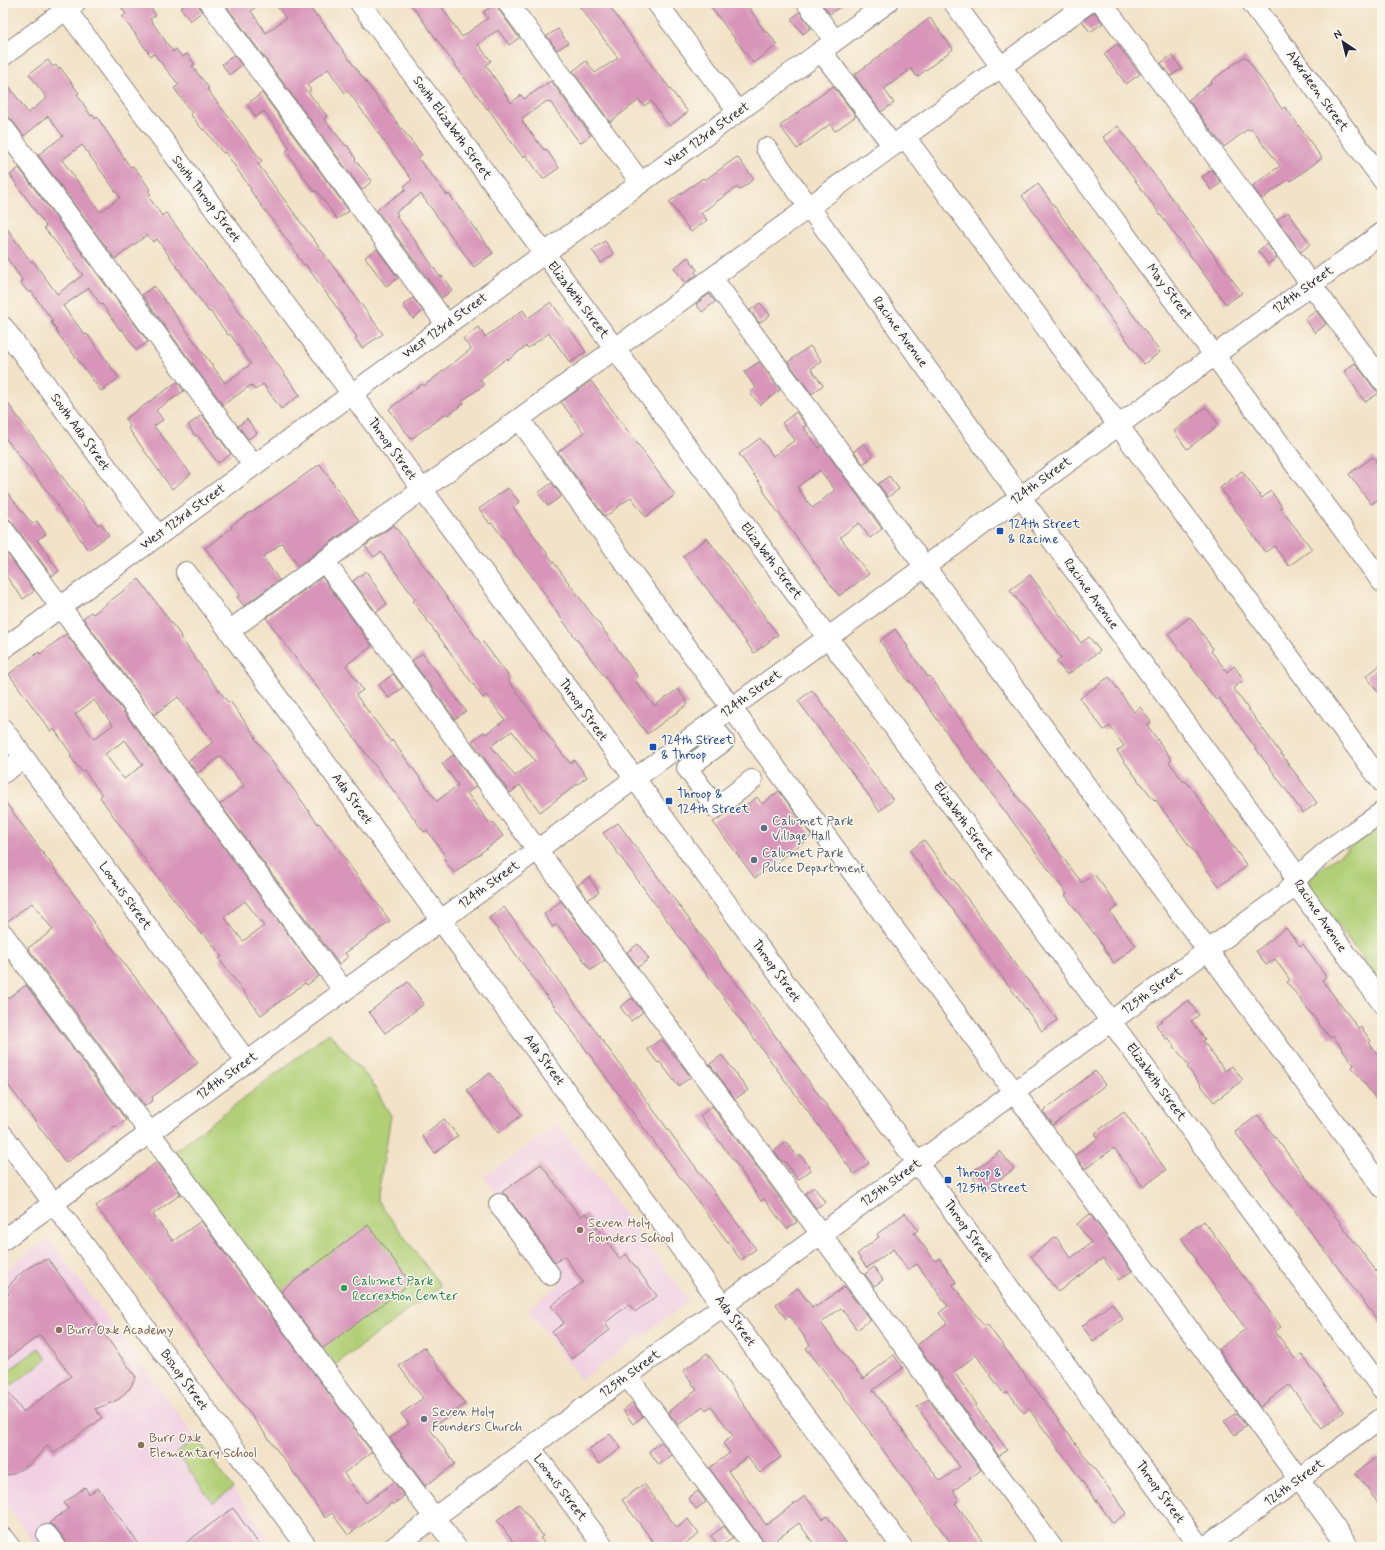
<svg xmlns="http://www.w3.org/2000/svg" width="1385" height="1550" font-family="Mynerve,sans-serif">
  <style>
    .built { fill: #f1d0e3 }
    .green { fill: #b1cf76; stroke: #6a7858 }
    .building { fill: #d895b9; fill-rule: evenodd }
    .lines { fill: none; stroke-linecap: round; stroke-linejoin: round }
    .minor-casing { stroke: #8a8281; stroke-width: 22 }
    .minor { stroke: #fff; stroke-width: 20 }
    .transit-dot { fill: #1a4fb4; stroke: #fbf7ec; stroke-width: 1.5 }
    .service-dot { fill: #5c6f8a; stroke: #fbf7ec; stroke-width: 1.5 }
    .education-dot { fill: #8d6e63; stroke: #fbf7ec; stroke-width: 1.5 }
    .leisure-dot { fill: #2e9e5b; stroke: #fbf7ec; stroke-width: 1.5 }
    .worship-dot { fill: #6b7280; stroke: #fbf7ec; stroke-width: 1.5 }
    .labels { text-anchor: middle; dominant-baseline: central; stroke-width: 3; stroke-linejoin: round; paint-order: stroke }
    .street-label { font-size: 13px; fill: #22223b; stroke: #fbf7ec }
    .transit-label { font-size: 13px; fill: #164399; stroke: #fbf7ec; text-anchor: start }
    .service-label { font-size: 13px; fill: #4e5e75; stroke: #fbf7ec; text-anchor: start }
    .education-label { font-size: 13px; fill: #785e54; stroke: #fbf7ec; text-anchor: start }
    .leisure-label { font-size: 13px; fill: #27864d; stroke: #fbf7ec; text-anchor: start }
    .worship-label { font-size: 13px; fill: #5b616d; stroke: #fbf7ec; text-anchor: start }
  </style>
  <rect width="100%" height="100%" fill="#fbf7ec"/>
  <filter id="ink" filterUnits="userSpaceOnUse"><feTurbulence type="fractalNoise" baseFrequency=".025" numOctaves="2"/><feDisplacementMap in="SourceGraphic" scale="8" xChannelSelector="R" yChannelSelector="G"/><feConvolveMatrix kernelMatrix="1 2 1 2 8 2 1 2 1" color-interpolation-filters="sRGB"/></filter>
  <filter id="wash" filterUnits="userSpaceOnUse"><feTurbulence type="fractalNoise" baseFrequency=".012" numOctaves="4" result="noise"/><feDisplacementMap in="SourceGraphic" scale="16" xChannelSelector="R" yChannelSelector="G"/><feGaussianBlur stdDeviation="0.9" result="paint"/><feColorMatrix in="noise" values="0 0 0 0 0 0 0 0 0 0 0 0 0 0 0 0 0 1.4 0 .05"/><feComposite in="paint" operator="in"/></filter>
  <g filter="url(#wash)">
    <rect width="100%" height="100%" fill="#f2e2c7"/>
    <!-- built -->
    <path class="built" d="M558,1124L689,1301L581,1380L528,1309L562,1283L484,1177Z
      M48,1238L159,1388L276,1547H37L3,1501V1272Z"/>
    <!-- green -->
    <path class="green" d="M1382,824V985L1307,883L1315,873Z
      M329,1033L371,1081L391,1116L377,1200L441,1286L331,1368L172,1153Z
      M39,1348L47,1359L12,1385L4,1374Z
      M197,1438L233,1488L213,1503L177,1453Z"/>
    <g id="blocks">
      <!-- building -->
      <path class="building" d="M118,3H147L156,15L150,19L173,52L176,49L182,57L187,54L195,64L192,66L209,88L207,89L262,161L258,164L383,334L362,348L355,338L357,337L340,312L305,264L304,265L297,256L298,255L250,190L251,189L225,152L223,153L204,129L203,130L190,114L192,113L174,88L179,85L154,54L151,56L133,31L122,17L126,14Z
        M188,3H198L202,12L190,21L181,8Z
        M234,3H261L251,11L266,33L286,18L274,3H307L316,16L317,15L377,97L422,155L418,158L447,195L449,194L493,253L474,267L421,194L396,212L398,215L396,216L419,246L440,277L442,276L452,290L442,298L377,210L406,189L404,186L412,180L348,91L345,93L328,69L307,85L311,90L308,92L327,116L324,119L346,146L347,145L356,159L355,160L372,181L362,190L228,8Z
        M410,3H439L462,37L488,18L483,12L497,3L499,10L519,38L509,45L498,30L478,44L491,61L486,65L511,103L521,95L524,99L551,81L591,135L580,143L550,102L549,103L547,101L522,118L523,120L522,121L544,150L546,149L559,168L543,179L526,155L523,157L510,140L488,108L487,109Z
        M577,3H607L660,77H661L688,112L669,126L651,101L644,106L639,100L610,122L573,71L586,61L595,73L618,58Z
        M708,3H746L765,32H768L777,45L753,63Z
        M821,3H845L830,14Z
        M800,12L811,28L803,34L791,19Z
        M1095,12L1103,23L1090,32L1082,21Z
        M930,18L953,49L917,77L911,69L884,89L894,103L881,112L854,75Z
        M558,29L568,43L557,50L547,36Z
        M1117,44L1140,74L1126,84L1104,54Z
        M234,55L242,65L229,75L222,64Z
        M1172,55L1182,69L1171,76L1161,63Z
        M1245,56L1282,109L1285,107L1322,158L1291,181L1289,179L1262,199L1252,186L1280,166L1265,146H1264L1252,129L1250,130L1248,129L1224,147L1188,100L1212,82L1211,81Z
        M48,60L53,67L56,65L59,69L60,67L79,93L77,94L91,116L93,115L95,119L97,117L128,164L131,167L133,166L141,176L150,190L148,191L151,194L148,196L162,216L165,213L168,215L300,395L281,409L263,384L255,390L251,385L223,405L142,295L154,286L225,383L251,364L230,334L228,335L210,311L209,312L157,239L153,242L147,235L115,259L38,155L63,136L48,116L24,136L12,120L8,117L3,116V78L28,113L47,98L29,74ZM82,145L120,197L100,212L62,160Z
        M833,86L856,116L835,131L830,124L797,149L780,126Z
        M262,93L349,211L337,219L317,191L315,192L305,179L286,151L290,148L264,111L256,117L247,104Z
        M1118,126L1242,293L1226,304L1103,137Z
        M737,157L754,179L739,190L737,187L701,213L707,220L691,232L669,202L703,178L705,180Z
        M19,168L148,342L136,350L122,329L120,330L102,304L101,305L89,288L63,306L85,335L87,334L119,378L101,391L56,331L57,330L51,322L53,321L31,291L29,293L20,282L23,281L3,253V223L31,262L33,261L57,294L83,275L44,228L46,226L10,175Z
        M1212,170L1221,183L1211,190L1202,177Z
        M1038,184L1160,352L1144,364L1022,196Z
        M1288,212L1310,244L1301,252L1277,220Z
        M605,241L614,254L601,263L592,250Z
        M1267,244L1277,257L1268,264L1258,251Z
        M377,249L398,278L386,286L365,257Z
        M688,257L697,270L695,272L697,275L685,283L674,268Z
        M709,294L715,302L702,312L696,304Z
        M413,298L423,311L413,319L403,305Z
        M551,302L586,352L570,363L549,333L528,348L526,346L508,360L507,358L480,379L484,385L462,401L464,403L448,415L447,413L411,439L389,409L422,384L424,386L471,349L463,339L478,327L485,337L523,310L528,318Z
        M760,303L770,315L759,323L750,310Z
        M1316,311L1326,324L1315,333L1305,319Z
        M810,346L822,361L811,369L823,385L812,394L788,362Z
        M759,362L780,390L760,405L750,393L756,388L744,372Z
        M1355,363L1373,387L1379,393L1365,402L1344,371Z
        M591,381L675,495L646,517L631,497L605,517L558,452L584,433L561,402Z
        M177,382L184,391L156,410L163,420L154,426L191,474L172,489L128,428L130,426L125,419Z
        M3,397L98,525L101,523L109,535L88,550L57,506L58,505L3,435Z
        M1206,407L1219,425L1187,449L1174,431Z
        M796,412L806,425L803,427L819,448L822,446L882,529L870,538L859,523L840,537L869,574L839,596L775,508L763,490L764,489L739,454L760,438L773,456L795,440L782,423ZM820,470L835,490L812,508L797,487Z
        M202,415L231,454L218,463L197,435L195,436L188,425Z
        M247,419L257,433L248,439L238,426Z
        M864,443L873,456L863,464L854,451Z
        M1373,457L1382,469V497L1371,504L1349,474Z
        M320,464L359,521L298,566L282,543L263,557L279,580L244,606L237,597L240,595L205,548L232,528L231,526L250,512L251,513Z
        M1242,471L1262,498L1271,491L1282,507L1280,508L1312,549L1289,566L1274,546L1265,552L1220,488Z
        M889,476L899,489L888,497L878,484Z
        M552,483L561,496L548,506L538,493Z
        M3,487L32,524L37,521L46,534L37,540L59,571L52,576L12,522L3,513Z
        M508,488L519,502L513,507L638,677L635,680L654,706L678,689L688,704L647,734L558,614L543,591L492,523L490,524L479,509Z
        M394,525L481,644L483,642L510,678L508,680L556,746L570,763L574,760L587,777L540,812L520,785L510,793L472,741L484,732L486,734L505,720L486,695L483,698L413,601L415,599L381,552L374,557L365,546ZM512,731L535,761L515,776L491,746Z
        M707,538L778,635L754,653L683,556Z
        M3,548L34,590L33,592L23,599L3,572Z
        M366,571L387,604L376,612L353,581Z
        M1030,575L1081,643L1089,637L1100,651L1067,675L1056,661L1061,658L1010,590Z
        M322,577L372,646L346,665L363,690L356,695L391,742L392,740L437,801L458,785L442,764L453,755L476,786L467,793L490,824L493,822L503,836L454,873L444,859L446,857L427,830L424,832L266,618Z
        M139,579L181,636L180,637L213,683L228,702L230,701L256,737L255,738L288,784L289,783L318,824L319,823L390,921L345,953L348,957L339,964L220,804L244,786L221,756L198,773L188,761L213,742L178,697L154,715L83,618L91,612L93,614Z
        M1190,617L1213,649L1211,651L1227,672L1234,666L1244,680L1233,688L1317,803L1303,813L1219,698L1216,700L1168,634Z
        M895,629L908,647L907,648L928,677L930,676L975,741L1082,883L1094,874L1118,906L1110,912L1136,946L1114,963L1103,947H1104L1065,895L1067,894L964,757L910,681L909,682L880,641Z
        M66,634L319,976L307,985L305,983L261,1015L219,959L222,957L203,932L201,934L170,894L114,817L100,797L102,795L84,770L82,772L70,756L72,755L54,729L51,732L9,674L39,652L40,654ZM94,700L113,725L94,739L75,714ZM125,740L143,765L124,779L105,754ZM245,901L264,926L243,941L224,917Z
        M422,653L466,711L455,719L412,661Z
        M1382,664V697L1366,676Z
        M393,674L403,687L389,698L379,685Z
        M1109,677L1134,712L1140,707L1151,722L1147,725L1172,760L1169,762L1184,782L1186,781L1247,866L1219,886L1155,799L1154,800L1141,783H1140L1117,751L1124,746L1110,726L1104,730L1080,698Z
        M812,690L893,800L879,811L867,793L798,701Z
        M779,791L812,836L755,878L713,822L732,810L734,814L757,797L762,804Z
        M3,799L95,923L94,924L109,944L141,985L198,1063L152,1097L153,1100L145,1106L28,948L53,930L34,905L32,903L5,923H3Z
        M618,823L869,1163L854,1174L603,833Z
        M924,840L1057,1020L1042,1031L910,851Z
        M589,877L599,892L588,900L578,885Z
        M561,901L605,960L591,970L557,924L553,927L544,914Z
        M504,907L756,1249L741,1260L489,918Z
        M1286,928L1300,946L1303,944L1314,959L1326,977L1322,980L1359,1029L1361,1027L1371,1041L1369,1043L1382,1060V1107L1352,1067L1354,1065L1333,1036L1330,1038L1287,982L1290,980L1275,959L1266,965L1256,951Z
        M638,944L649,959L638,967L627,952Z
        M408,982L424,1004L385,1033L369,1012Z
        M26,985L126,1120L116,1127L115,1126L66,1163L3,1078V1002Z
        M632,998L643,1012L631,1021L620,1007Z
        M1188,1000L1199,1015L1191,1021L1205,1039L1203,1041L1225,1071L1232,1066L1243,1080L1214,1102L1187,1067L1189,1066L1168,1038L1166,1039L1156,1025Z
        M661,1039L691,1077L678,1086L660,1062L658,1063L647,1049Z
        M722,1055L748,1090L735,1099L710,1064Z
        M1095,1071L1105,1085L1053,1125L1043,1111Z
        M490,1073L522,1115L498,1133L467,1090Z
        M712,1106L797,1222L787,1229L764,1199L761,1201L735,1162L700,1116Z
        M1124,1112L1166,1170L1143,1187L1114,1148L1085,1169L1075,1155L1098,1138L1095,1133Z
        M1258,1115L1324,1201L1376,1271L1382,1267V1326L1235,1132Z
        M444,1119L458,1136L435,1153L422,1136Z
        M786,1142L798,1157L801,1155L811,1170L798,1180L784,1161L782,1162L774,1151Z
        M1000,1151L1014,1169L984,1191L970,1173Z
        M157,1162L181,1194L153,1214L156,1219L173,1241L201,1221L372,1452L344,1473L345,1475L366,1503L394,1482L404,1496L393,1505L392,1503L348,1535L332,1513L325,1518L300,1481L96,1206Z
        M541,1164L580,1217L586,1213L620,1259L626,1254L657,1296L635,1312L629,1304L605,1323L610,1330L571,1359L552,1332L564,1323L551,1306L583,1282L564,1256L555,1263L508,1197L502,1192Z
        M814,1187L825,1202L816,1208L805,1194Z
        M905,1213L918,1230L914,1233L935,1261L939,1258L956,1282L953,1285L984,1326L987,1324L1127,1513L1113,1523L1029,1409L1024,1413L1008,1392L1004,1394L976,1355L954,1372L977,1405L975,1406L1007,1450L999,1456L917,1345L947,1323L939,1313L948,1306L917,1264L908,1270L893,1249L867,1268L857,1254L879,1237L877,1234Z
        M1090,1214L1132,1271L1119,1280L1103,1258L1058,1292L1031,1256L1056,1237L1071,1258L1091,1243L1077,1224Z
        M1204,1221L1230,1256L1229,1257L1281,1327L1275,1331L1295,1359L1302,1355L1344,1412L1322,1428L1289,1385L1260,1407L1218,1349L1246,1329L1195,1260L1196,1259L1181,1238Z
        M368,1225L411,1283L323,1348L281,1291Z
        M48,1259L136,1377L130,1388L119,1399L111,1403L95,1409L102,1418L54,1453L48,1445L29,1465L12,1474L3,1476V1385L23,1412L71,1376L40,1335L3,1362V1299L9,1294L6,1290L12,1282L26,1269L35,1264Z
        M874,1267L883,1280L874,1286L865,1274Z
        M844,1287L845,1289L846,1288L870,1320L857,1330L841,1308L821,1323L863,1379L894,1355L903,1368L873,1390L940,1481L960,1467L929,1426L930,1425L917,1407L928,1399L981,1470L953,1491L959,1500L955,1503L988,1547H954L848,1402L806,1348L810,1345L790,1316L786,1319L776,1304L798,1288L812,1307L815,1305L816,1307Z
        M1112,1303L1123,1319L1093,1341L1082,1326Z
        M424,1347L465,1404L430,1429L455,1464L425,1486L390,1438L409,1424L401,1414L423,1398L399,1366Z
        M707,1353L781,1457L760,1473L747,1457L728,1471L766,1525L805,1496L823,1519L827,1516L849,1547H816L799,1523L776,1540L781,1547H765L763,1540L709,1468L730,1453L723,1443L733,1436L711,1406L706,1410L703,1406L678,1425L668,1412L697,1390L683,1371Z
        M632,1403L643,1416L633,1424L623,1410Z
        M1236,1413L1246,1426L1235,1435L1224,1421Z
        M610,1434L621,1448L599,1464L588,1450Z
        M661,1442L672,1455L659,1465L649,1451Z
        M1377,1457L1382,1464V1508L1355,1473Z
        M644,1484L677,1528L688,1519L699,1534L681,1547H657L622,1500Z
        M85,1487L89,1494L98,1488L141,1547H67L65,1540L56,1528L49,1523L68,1509L64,1503Z
        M698,1491L706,1502L696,1509L688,1498Z
        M519,1504L543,1536L540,1538L547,1547H517L497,1520Z
        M233,1508L261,1547H180Z
        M724,1526L733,1538L720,1547L711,1536Z"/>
    </g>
  </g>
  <g filter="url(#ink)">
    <use href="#blocks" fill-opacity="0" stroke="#8a8281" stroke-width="1"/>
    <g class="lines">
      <!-- minor casing -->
      <g class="minor-casing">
        <path id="minor" d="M61,3L352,394L1200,1547
          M210,3L447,325
          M360,3L1382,1389
          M508,3L641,183
          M657,3L738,112
          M807,3L835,41
          M954,3L1382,582
          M1102,3L1382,380
          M1252,3L1382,179
          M821,51L893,146
          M3,56L75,3
          M3,127L254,466
          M905,137L1382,782
          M766,148L1290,866L1294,882L1382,1003
          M712,278L1382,1187
          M3,327L158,536
          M519,419L1349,1547
          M3,529L344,991
          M324,561L1052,1547
          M186,572L723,1306L902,1547
          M229,631L1088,3
          M3,649L887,3
          M711,723L724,741L687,768L716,808L752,780
          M3,729L247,1062
          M3,773L24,758
          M3,934L456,1547
          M3,1135L307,1547
          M499,1204L550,1275
          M3,1240L1382,233
          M627,1376L754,1547
          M530,1447L604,1547
          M47,1535L56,1547
          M3,1538L10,1547
          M394,1547L1286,893C1310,858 1349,836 1382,812
          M1205,1547L1382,1418"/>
      </g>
      <!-- minor -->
      <use href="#minor" class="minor"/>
    </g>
  </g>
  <!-- markers -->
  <g class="transit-dot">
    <rect x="996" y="527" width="8" height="8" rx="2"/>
    <rect x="649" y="743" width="8" height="8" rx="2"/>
    <rect x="665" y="797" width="8" height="8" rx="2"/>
    <rect x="944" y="1176" width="8" height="8" rx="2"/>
  </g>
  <g class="service-dot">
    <circle cx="764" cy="828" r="4"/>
    <circle cx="754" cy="860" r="4"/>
  </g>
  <g class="education-dot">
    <circle cx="580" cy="1230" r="4"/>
    <circle cx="59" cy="1330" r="4"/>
    <circle cx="141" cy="1445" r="4"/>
  </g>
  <circle class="leisure-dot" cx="344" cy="1288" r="4"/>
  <circle class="worship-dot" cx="424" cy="1419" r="4"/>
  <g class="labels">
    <!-- street labels -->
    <g class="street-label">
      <text transform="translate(1317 91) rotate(54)">Aberdeen Street</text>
      <text transform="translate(452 128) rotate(54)">South Elizabeth Street</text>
      <text transform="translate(707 135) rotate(-36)">West 123rd Street</text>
      <text transform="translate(206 199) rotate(53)">South Throop Street</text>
      <text transform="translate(1303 290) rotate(-36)">124th Street</text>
      <text transform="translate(1169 292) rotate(53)">May Street</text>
      <text transform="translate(578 300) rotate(53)">Elizabeth Street</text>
      <text transform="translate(445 326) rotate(-36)">West 123rd Street</text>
      <text transform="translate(900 332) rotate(54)">Racine Avenue</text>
      <text transform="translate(80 432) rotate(54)">South Ada Street</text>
      <text transform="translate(392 449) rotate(54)">Throop Street</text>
      <text transform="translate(1041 481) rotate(-36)">124th Street</text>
      <text transform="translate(183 517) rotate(-36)">West 123rd Street</text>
      <text transform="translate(771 561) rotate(53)">Elizabeth Street</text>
      <text transform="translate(1091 594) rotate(54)">Racine Avenue</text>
      <text transform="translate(751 694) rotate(-36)">124th Street</text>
      <text transform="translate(583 710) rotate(54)">Throop Street</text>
      <text transform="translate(352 799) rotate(54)">Ada Street</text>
      <text transform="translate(963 821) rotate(54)">Elizabeth Street</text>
      <text transform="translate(489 885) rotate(-36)">124th Street</text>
      <text transform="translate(125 896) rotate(54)">Loomis Street</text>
      <text transform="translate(1320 916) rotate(56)">Racine Avenue</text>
      <text transform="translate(776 971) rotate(54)">Throop Street</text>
      <text transform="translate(1152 991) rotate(-36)">125th Street</text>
      <text transform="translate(544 1060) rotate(54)">Ada Street</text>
      <text transform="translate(227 1076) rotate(-36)">124th Street</text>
      <text transform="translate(1156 1082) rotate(54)">Elizabeth Street</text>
      <text transform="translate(891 1183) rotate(-36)">125th Street</text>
      <text transform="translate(968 1231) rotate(54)">Throop Street</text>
      <text transform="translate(735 1321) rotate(54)">Ada Street</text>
      <text transform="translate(630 1374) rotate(-36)">125th Street</text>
      <text transform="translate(184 1380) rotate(54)">Bishop Street</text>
      <text transform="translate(1294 1483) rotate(-36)">126th Street</text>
      <text transform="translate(560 1488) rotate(53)">Loomis Street</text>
      <text transform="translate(1160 1492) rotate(54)">Throop Street</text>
    </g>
    <!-- transit labels -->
    <g class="transit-label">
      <text x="1008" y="524">124th Street<tspan x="1008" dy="15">&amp; Racine</tspan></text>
      <text x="661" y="740">124th Street<tspan x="661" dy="15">&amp; Throop</tspan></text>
      <text x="677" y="794">Throop &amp;<tspan x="677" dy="15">124th Street</tspan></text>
      <text x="956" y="1173">Throop &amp;<tspan x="956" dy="15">125th Street</tspan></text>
    </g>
    <!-- service labels -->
    <g class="service-label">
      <text x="772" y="821">Calumet Park<tspan x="772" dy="15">Village Hall</tspan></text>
      <text x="762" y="853">Calumet Park<tspan x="762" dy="15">Police Department</tspan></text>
    </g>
    <!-- education labels -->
    <g class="education-label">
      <text x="588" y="1223">Seven Holy<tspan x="588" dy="15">Founders School</tspan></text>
      <text x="67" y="1330">Burr Oak Academy</text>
      <text x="149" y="1438">Burr Oak<tspan x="149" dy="15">Elementary School</tspan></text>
    </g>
    <!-- leisure labels -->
    <g class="leisure-label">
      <text x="352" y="1281">Calumet Park<tspan x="352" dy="15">Recreation Center</tspan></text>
    </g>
    <!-- worship labels -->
    <g class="worship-label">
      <text x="432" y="1412">Seven Holy<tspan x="432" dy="15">Founders Church</tspan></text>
    </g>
  </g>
  <!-- margin -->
  <rect width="1385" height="1550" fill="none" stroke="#fbf7ec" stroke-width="16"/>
  <!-- north arrow -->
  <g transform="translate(1343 42) rotate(325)" stroke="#fbf7ec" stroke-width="3" paint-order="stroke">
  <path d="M0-3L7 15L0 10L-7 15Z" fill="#22223b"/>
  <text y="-6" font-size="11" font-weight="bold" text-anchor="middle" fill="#22223b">N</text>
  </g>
</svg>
